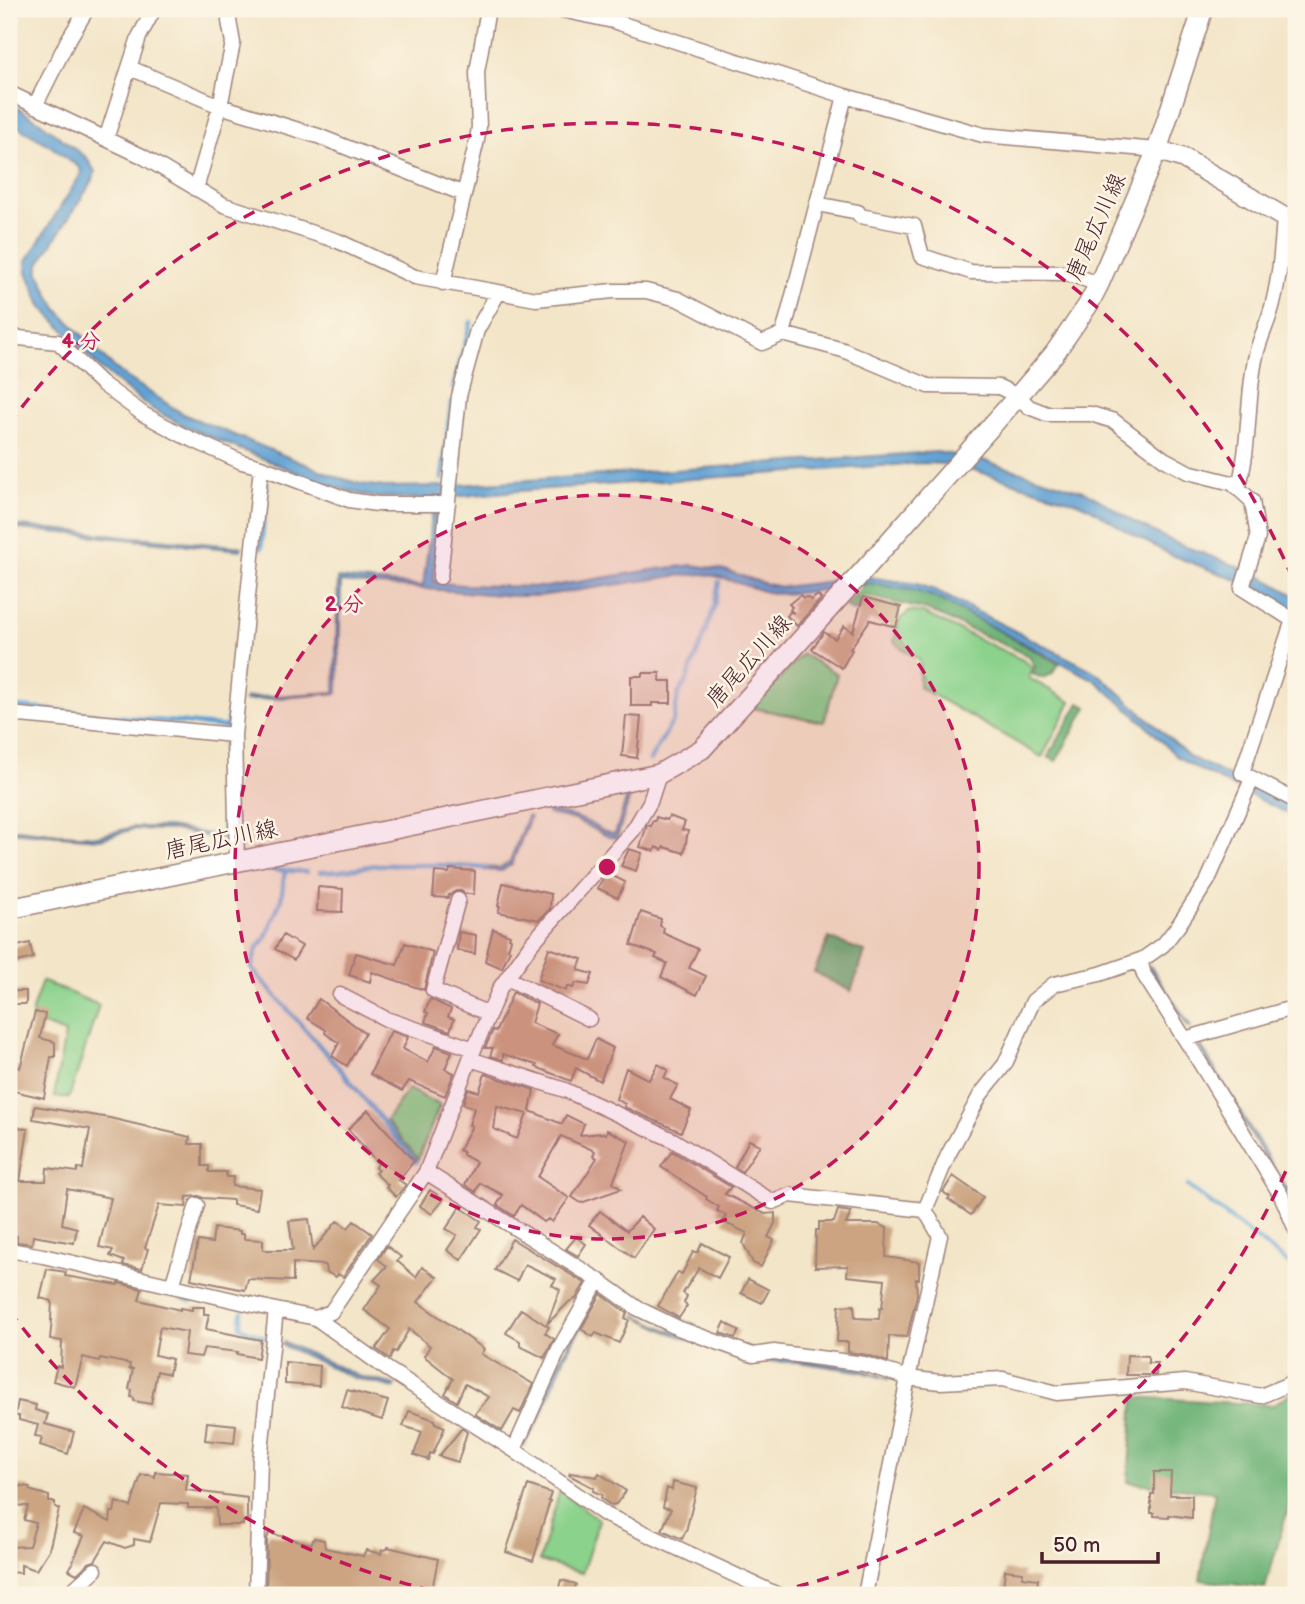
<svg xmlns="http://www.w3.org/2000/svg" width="1305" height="1604" font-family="'Balsamiq Sans','Klee One',sans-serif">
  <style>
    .green { fill: #8bd28c; stroke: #6a785c; stroke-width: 2 }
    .forest { fill: #70b478; stroke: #5d6a52; stroke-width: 2 }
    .water { fill: #60a1d3; stroke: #55607f; stroke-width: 2 }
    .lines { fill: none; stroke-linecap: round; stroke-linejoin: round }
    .stream { stroke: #60a1d3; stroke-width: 4.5 }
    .building { fill: #cca482; fill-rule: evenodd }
    .minor-casing { stroke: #9e827a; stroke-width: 17 }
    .secondary-casing { stroke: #9e827a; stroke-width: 22 }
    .minor { stroke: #fff; stroke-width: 14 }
    .secondary { stroke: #fff; stroke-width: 19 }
    .ring { fill: none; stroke: #c2185b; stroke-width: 3.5; stroke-dasharray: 12 9 }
    .labels { text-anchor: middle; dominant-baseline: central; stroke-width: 5; stroke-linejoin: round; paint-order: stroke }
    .street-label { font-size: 23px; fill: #4a1f2b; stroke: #fcf5e5 }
    .centre { fill: #c2185b; stroke: #fcf5e5; stroke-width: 3.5 }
    .ring-label { font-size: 21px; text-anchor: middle; font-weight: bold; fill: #c2185b; stroke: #fcf5e5; stroke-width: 5; stroke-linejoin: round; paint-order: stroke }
  </style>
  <rect width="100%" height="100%" fill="#fcf5e5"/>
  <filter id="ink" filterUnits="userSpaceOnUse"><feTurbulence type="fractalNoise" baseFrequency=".0143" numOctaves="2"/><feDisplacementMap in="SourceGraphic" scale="14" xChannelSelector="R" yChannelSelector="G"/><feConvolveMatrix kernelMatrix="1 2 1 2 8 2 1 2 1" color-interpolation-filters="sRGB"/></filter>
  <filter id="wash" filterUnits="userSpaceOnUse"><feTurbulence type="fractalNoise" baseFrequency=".00686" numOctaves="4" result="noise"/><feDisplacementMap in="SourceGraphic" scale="28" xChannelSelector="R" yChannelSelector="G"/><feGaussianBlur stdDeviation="1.57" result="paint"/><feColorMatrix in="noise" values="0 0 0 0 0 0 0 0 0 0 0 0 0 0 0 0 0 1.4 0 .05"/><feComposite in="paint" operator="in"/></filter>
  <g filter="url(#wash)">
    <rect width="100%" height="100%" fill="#f3e5c8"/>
    <!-- green -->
    <path class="green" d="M910,611L923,613L1023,660L1032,667L1029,678L1071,702L1042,757L919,687L920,661C912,653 901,651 894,641L900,619Z
      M802,654L837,674L824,722L753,708Z
      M42,981L99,1005L69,1098L54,1097L65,1033L33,1021L32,1010Z
      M408,1089L440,1105L418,1159L386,1121Z
      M560,1490L599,1520L582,1573L539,1561Z"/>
    <!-- forest -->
    <path class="forest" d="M867,582L928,592L1059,664L1052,674L1043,678L1032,674L1035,667L1029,656L927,610L863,595L858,610L853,611L845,606Z
      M1079,703L1087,707L1056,761L1048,757Z
      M829,938L865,952L851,991L814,972Z
      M1291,1393L1296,1407V1481L1265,1588L1200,1580L1215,1492L1128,1482L1134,1397L1272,1405Z"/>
    <!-- water -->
    <path class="water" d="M9,102L40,122L87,158L95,172L93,180L39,264V273L49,295L58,310L108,362L125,376L183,414L337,477L361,484L384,487L444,486L890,455L937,452L979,459L1086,492L1110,506L1134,522L1176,543L1257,574L1296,596V612L1250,585L1171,555L1126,531L1090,508L1079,503L964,467L946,464L923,463L518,491L440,498L434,582L463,585L546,587L657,569L693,565L725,570L766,584L781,587L868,577L917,584L932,589L1090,669L1101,676L1190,757L1296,809V818L1198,769L1176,756L1146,725L1095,680L934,597L915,591L868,583L809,592L782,594L766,592L719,577L704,574L675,576L540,596H513L341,582L338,693L245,701V698L335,692L338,578L423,586L434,499L372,497L327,485L186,427L154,410L128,391L101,369L41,306L27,272L26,262L81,174L80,168L49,145L9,122Z
      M9,525L242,547L241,550L9,528Z
      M627,796L630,797L617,838L609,837L575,820L548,814V811C560,813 572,815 583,820C594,824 603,834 615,834Z
      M527,816L530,817L512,864L502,871L484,870V867L500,868L510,861Z
      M133,827H169L226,837L225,840L174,830L134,829L100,839L9,832V830L19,829L58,834L98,836Z
      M1150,966L1191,1027L1189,1028L1148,967Z
      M1201,1046L1286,1188L1296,1186V1190L1286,1193L1199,1048Z
      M635,1315L668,1330L796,1359L859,1368L889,1379L858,1371L799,1362L746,1361L666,1331Z
      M581,1320L584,1321L565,1356L541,1416L525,1446L523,1444L538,1414L554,1371Z
      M284,1342L358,1376L396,1385L395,1388L354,1378L282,1345Z"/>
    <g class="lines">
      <!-- stream -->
      <path class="stream" d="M453,388L471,322
        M442,479L451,402
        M261,548L267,484
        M9,706L227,727L230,700
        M650,760L674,719L678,694L686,682L704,636L714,607L719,582
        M222,838L224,839V744
        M274,870L307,872
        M285,871L281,900L265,939L257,948L251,968L340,1069L416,1162
        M320,872L339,871L376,865H441L487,868
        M1188,1186L1296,1269
        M146,1288L172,1295
        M182,1298L191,1301
        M242,1312L240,1327L264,1337"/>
    </g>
    <g id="blocks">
      <!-- building -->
      <path class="building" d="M800,595L803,598L807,597L811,600L818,595L821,599L797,626L787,616L790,612L794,613L790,610L792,607L789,604Z
        M863,597L901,607L896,627L870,620L850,649L852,650L842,668L812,649L824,632L835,639L844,626L853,632Z
        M643,673H660V681H671V703H652V706H631V676H643Z
        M626,716L641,717L637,758L622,756Z
        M669,816L685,822L682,830L688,831L684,853L664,847L662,850L656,847L654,851L640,847L647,825L651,826L652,821H655L656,817L667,820Z
        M629,849L642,853L636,871L621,866Z
        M450,869L475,871L474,894H465L461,891H456L449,895L448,898L433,897L435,872L449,873Z
        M607,873L625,882L618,898L597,888Z
        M503,883L551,894L550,909L539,920L498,912L500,906H498Z
        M318,887L343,889L342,912L317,911Z
        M641,912L661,919L660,926L664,928L663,933L698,949L689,968L706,976L697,995L661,977L667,963L655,958L657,954L631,945Z
        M493,929L510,935L509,938L511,939L508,949L510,950L502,968L485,961Z
        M459,932L476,935L475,954L457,950Z
        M283,935L302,946L294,960L275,949Z
        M30,943L33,958L9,964V948Z
        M405,943L433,952L424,990L372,972L370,982L349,975L356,953L397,965Z
        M549,948L582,959L578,970L593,974L589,985L576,983L573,988L567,986L566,991L538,980Z
        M9,991H26V1004H9Z
        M513,992L537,1004L531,1023L558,1034L552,1045L587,1059L596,1039L613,1048L600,1081L576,1068L571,1081L536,1067L537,1065L503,1054V1060L490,1056L493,1048H485L493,1030L496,1031Z
        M319,999L365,1033L347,1066L332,1056L339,1043L325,1033L326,1030L307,1018Z
        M430,999L451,1009L448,1017L454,1019L450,1031L425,1022L428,1013L425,1012Z
        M35,1012L45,1014L40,1038L55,1042V1057H51L44,1098L9,1090V1065L20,1068Z
        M391,1031L408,1037L403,1049L428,1062L436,1046L452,1052L445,1069L454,1073L445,1096L409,1081L402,1091L370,1074Z
        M658,1064L668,1070L664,1078L678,1085L670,1099L691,1110L681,1132L624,1107L625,1104L616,1099L626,1068L649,1080Z
        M485,1074L534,1090L530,1111L562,1124L566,1115L584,1124L580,1135L603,1133L606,1134L607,1130L629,1141L613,1183L621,1189L581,1203L572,1197L597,1158L593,1156L595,1151L561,1136L538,1177L569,1198L552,1222L548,1219L544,1222L521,1205L514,1216L497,1205L503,1195L480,1183L476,1192L465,1185L476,1162L463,1155V1152L459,1150L472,1126L469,1125L474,1108L463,1104L468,1089L479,1092ZM497,1106L527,1114L517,1139L494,1129Z
        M35,1106L110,1118L190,1137L189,1144H202V1166H209V1172H226V1177H233L232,1186L260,1189L257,1209L233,1205V1200L203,1198L199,1196L187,1197L186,1207L159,1205L145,1248L148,1249L142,1269L123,1265L124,1261L110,1256L113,1250L99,1247L111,1198L67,1189L62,1224L77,1228L74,1243L33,1236L32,1244L17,1242V1236H9V1126L28,1129L20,1181H46L47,1168L77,1172L78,1168L83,1169L90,1129L33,1119Z
        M368,1110L414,1161L399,1180L406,1185L396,1197L386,1187L388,1185L375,1173L378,1170L375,1168L378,1164L348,1129Z
        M749,1140L760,1145L742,1172L735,1167Z
        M672,1151L731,1187L725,1194L765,1214L775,1213V1223L768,1237L774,1240L761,1267L753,1263L743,1243L747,1233L723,1222L726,1215L717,1211L719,1207L706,1199L707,1197L661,1167Z
        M953,1176L983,1197L971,1215L948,1199L950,1197L943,1192Z
        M430,1190L444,1199L432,1214L420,1206Z
        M460,1207L481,1221L477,1227L481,1229L461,1260L447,1250L457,1235L446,1229Z
        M838,1210L851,1212L846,1224H878L887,1228L886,1257L919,1262V1279H916L917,1294L907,1337L889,1336L888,1362L867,1355L848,1352V1342H837L839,1306L854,1305L855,1318L879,1319L880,1308H882L885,1280L847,1276L848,1266L815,1267L816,1230H819V1222H834Z
        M600,1211L627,1231L640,1217L654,1229L634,1258L589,1225Z
        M309,1219L313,1250L337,1221L348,1228L354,1221L372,1234L343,1277L338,1274L336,1277L326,1272L325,1265L293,1263V1281L248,1279L245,1290L191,1279L198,1241L212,1243L214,1228L240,1231V1234H244V1239L263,1240V1250H293L289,1221Z
        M576,1237L586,1244L578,1256L566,1249Z
        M512,1239L585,1283L576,1299L570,1301L547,1324L560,1290L552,1285L556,1279L525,1264L517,1281L495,1270Z
        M702,1243L729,1257L718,1278L699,1268L683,1293L687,1296L684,1303L687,1306L679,1318L658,1306L678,1272L682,1274L693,1252H698Z
        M387,1246L401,1257L397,1261L416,1277L422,1267L437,1277L418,1302L484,1349L481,1354L533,1384L520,1413L514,1410L502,1431L475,1414L489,1397L465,1384L457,1402L445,1394L453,1379L424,1356L430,1346L409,1329L396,1352L393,1351L390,1359L376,1349L390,1329L364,1310L381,1285L374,1280L387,1266L378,1259Z
        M47,1269L66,1272L65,1276L118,1285L119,1283L142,1289L139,1300L180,1310V1308L192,1310V1307H204V1314H209L206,1329L261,1340L258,1358L237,1354L238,1352L204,1348L201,1357L184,1355L187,1332L160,1327L155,1355L172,1359L169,1374L157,1371L151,1404L134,1401V1398L131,1397L132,1390L129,1389L133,1369H129L130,1364L100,1358L99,1361L83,1357L75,1387L53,1381L57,1366L61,1367L62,1341L50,1339L52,1320H51L52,1301L40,1298Z
        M748,1279L769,1290L762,1303L741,1293Z
        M601,1294L627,1313L625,1318L629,1320L619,1343L596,1333L593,1337L581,1329Z
        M521,1309L549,1327L545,1333L554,1339L544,1358L520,1346V1341L506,1333Z
        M725,1322L739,1331L735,1338L720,1333Z
        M1127,1355L1148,1356V1363H1157L1156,1375H1126Z
        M285,1362L320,1366L319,1386L285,1384Z
        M347,1390L388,1401L382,1420L342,1407Z
        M18,1401L36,1405L35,1410L48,1414L45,1424L74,1432L68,1454L40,1445L42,1437L35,1436L38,1425L19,1420V1416H15Z
        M409,1411L435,1420V1423L445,1427L433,1454L430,1453L428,1460L414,1455L422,1432L403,1426Z
        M207,1422L236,1425L234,1443L205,1440Z
        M462,1428L467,1432L458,1462L439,1456Z
        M155,1472L188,1474L186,1490L247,1498V1521H243V1525H217L216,1508H188V1504L161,1503L150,1542L134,1539V1545L125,1548L107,1541L95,1561L89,1563L77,1574L69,1570L84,1536L74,1533L84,1509L110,1522L111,1512H114L116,1502L131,1507L141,1475H150L155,1477Z
        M1154,1472H1171L1170,1495H1192V1518L1169,1515V1517L1154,1516V1513H1151V1494H1154Z
        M570,1473L597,1477L599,1473L626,1491L616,1504L610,1505L601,1498L602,1495L593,1491L594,1488L569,1475Z
        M673,1482L697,1488L686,1531L682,1539L662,1530L671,1509L663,1507L667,1488L672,1490Z
        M9,1485L30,1487L29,1490L49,1496V1502H55V1507L59,1509L49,1550L36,1570L21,1565V1573L9,1572V1547L29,1546L36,1523L24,1520L28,1506L9,1505Z
        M528,1485L551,1493L548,1501H550L538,1539L539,1541L533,1561L506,1552Z
        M269,1533L311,1544L314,1538L324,1540L325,1548L363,1556L366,1550L381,1554L382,1550L388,1549V1547L438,1559L431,1595H266L267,1539Z
        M1005,1570L1023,1572L1022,1577L1038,1579L1036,1595H1002Z
        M561,1580L576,1584L573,1595H557Z"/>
    </g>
  </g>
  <g filter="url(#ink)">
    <use href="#blocks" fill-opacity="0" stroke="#9e827a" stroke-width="2"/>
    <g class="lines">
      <!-- minor casing -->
      <g class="minor-casing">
        <path id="minor" d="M557,9L613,21L845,96L983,135L1157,150
          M130,68L220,106L318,136L464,194
          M9,93L142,156L224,205L338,241L415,277L536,299L613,291H646L678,299L762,343L783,334L843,350L928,386L999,387L1018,396L1029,407L1047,414H1091L1114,421L1164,459L1188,472L1232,483L1252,501L1258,537L1242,588L1296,622
          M35,106L67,42L87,9
          M106,139L139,37L154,9
          M196,189L220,106L233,43L229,21L230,9
          M817,204L858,212L860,216L914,226L922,256L971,272L1066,273L1099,284
          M443,283L477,140L479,127L477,72L488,9
          M783,334L845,96
          M9,337L58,342L101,383L143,414L182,435L242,462L261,467L349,500L377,504H448
          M1238,489C1251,445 1246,399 1256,355C1260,337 1269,321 1273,303C1280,275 1282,246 1284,217
          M440,577L459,396L477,330L498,293
          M1293,620L1242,773L1296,801
          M9,714L234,735
          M237,861L234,735L261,467
          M458,900L433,990L489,1014
          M1140,960L1144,975L1199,1061L1281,1195L1296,1230
          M507,978L589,1019
          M340,995L386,1019L474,1049
          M1185,1039L1296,1007
          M470,1059L565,1090L673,1140L773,1202L790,1195L925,1210
          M426,1172L598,1280L637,1308L678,1328L753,1355L774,1352L864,1364L908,1378L940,1382L1003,1379L1057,1393L1185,1382L1261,1396L1296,1381
          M925,1210L948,1155L981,1094L1005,1064L1033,1001L1054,984L1100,974L1143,959L1163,945L1178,926L1208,880L1252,779
          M9,1250L43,1256L276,1310L316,1318L387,1369L514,1450L606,1515L778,1595
          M172,1286L197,1205
          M316,1318L331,1312L426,1172L470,1059L500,988L532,943L634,829L650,802L659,774
          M514,1450L559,1349L598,1280
          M72,1595L74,1589L95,1570
          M256,1595L260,1460L276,1310
          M865,1595L908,1378L940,1236L925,1210"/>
      </g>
      <!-- secondary casing -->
      <g class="secondary-casing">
        <path id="secondary" d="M1157,150L1183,158L1280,215L1296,223
          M9,909L659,774L702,749L864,570L1018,396L1054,354L1088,305L1099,284L1157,150L1203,9"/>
      </g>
      <!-- minor -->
      <use href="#minor" class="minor"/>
      <!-- secondary -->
      <use href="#secondary" class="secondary"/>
    </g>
  </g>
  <!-- distance rings -->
  <circle cx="607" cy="867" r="372" fill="#c2185b" fill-opacity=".12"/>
  <g class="ring">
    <circle cx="607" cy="867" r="372"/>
    <path d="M1294 1152A744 744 0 0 1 762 1595M452 1595A744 744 0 0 1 9 1310M9 424A744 744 0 0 1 1294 582"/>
  </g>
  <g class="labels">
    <!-- street labels -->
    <g class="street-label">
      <text transform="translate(1096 227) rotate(-66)">唐尾広川線</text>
      <text transform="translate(749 661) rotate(-48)">唐尾広川線</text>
      <text transform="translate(221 840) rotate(-12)">唐尾広川線</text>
    </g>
  </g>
  <circle cx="607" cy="867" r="10" class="centre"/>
  <g class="ring-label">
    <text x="81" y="348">4 分</text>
    <text x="344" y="611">2 分</text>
  </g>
  <!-- margin -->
  <rect width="1305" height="1604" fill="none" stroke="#fcf5e5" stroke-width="35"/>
  <!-- scale -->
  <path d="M1042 1552v10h116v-10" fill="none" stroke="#4a1f2b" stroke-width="3.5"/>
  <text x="1053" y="1552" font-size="21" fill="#4a1f2b" stroke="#fcf5e5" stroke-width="5" paint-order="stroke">50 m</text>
</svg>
